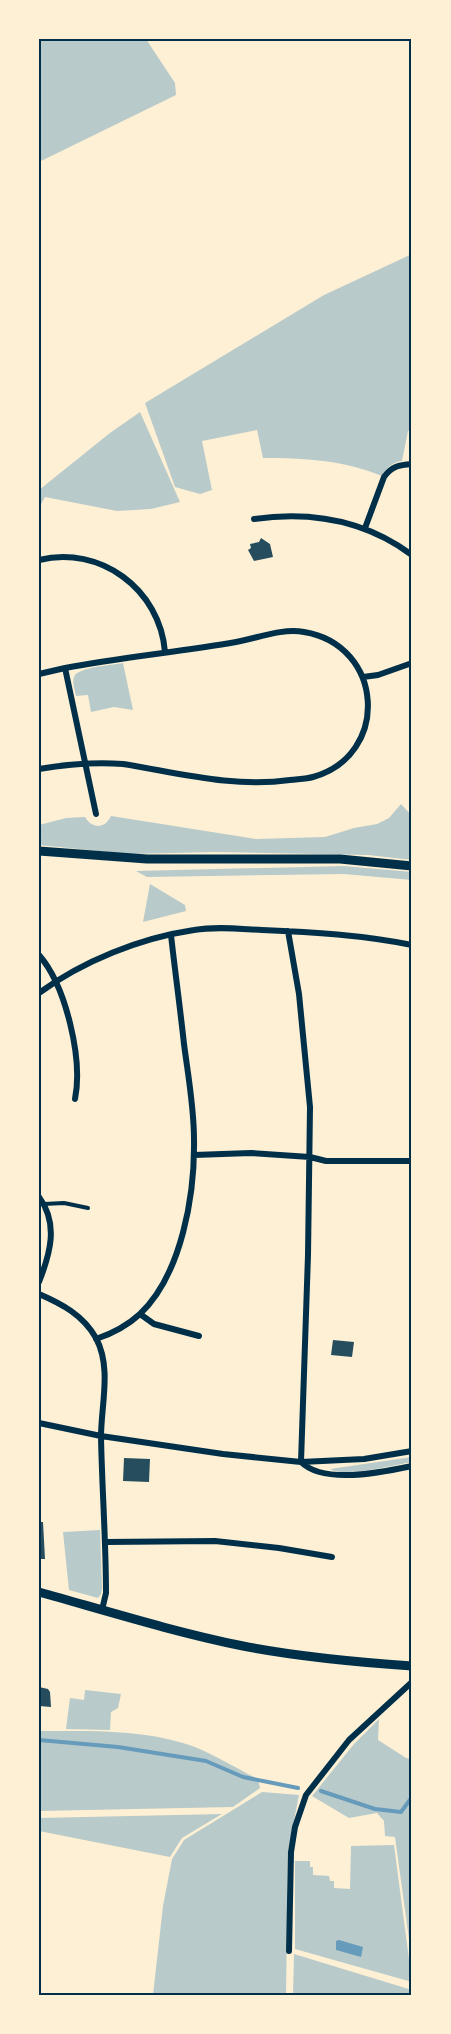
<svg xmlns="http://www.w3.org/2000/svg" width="451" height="2034" font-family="'Varela Round',sans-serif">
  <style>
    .green { fill: #b9caca }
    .water { fill: #669bbc }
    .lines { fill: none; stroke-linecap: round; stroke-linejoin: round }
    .stream { stroke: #669bbc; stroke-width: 4 }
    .building { fill: #264d5e }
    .service { stroke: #003049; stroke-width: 4 }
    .minor { stroke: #003049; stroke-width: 6 }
    .tertiary { stroke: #003049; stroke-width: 9 }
    .neatline { fill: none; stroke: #003049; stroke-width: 2 }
  </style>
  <rect width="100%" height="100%" fill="#fdf0d5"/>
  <!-- green -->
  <path class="green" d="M39,39H146L175,83L176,95L39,162Z
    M412,254V429L408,431L402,461C392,462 387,468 382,476C344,460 303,458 263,458L257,430L202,441L212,490L200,494L175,487L145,403L324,295Z
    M140,412L180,502L151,509L117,511L45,497L39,508V490L110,433Z
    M123,663L133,710L114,707L91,712L88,695L76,696C75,691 72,683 74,677C77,667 113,665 123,663Z
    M401,804L412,816V860L368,855L215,852L129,854L39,845V825L66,818L85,817C92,829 105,829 111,816L256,839L325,837L354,828L377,824L389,818Z
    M344,866L412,872V880L344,874L147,877L136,871Z
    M150,884L185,905L186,911L143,922Z
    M412,1457V1462C394,1465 344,1478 330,1469Z
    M100,1530L102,1588L101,1594L98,1598L69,1590L63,1532Z
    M85,1690L121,1694L118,1708L111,1712L110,1730L66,1729L70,1698L84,1700Z
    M379,1719L378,1740L406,1758L412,1759V1961L395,1837L385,1836L384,1821L377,1813L349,1818L312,1796L354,1744Z
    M39,1731C86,1731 137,1729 183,1743C208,1750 235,1768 258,1779L260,1788L233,1807L39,1811Z
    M262,1792L299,1795L288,1851L286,1995H153L163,1906L172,1859L184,1840Z
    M222,1814L182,1838L170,1857L39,1831V1818Z
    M394,1845L412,1982L295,1949V1861H310V1867H313V1875L329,1876L330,1881H334V1888L350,1889L351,1846Z
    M294,1954L412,1990V1995H293Z"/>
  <!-- water -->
  <path class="water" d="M339,1940L363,1947L361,1957L336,1950V1941Z"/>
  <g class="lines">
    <!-- stream -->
    <path class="stream" d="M39,1740L118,1747L206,1761L243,1777L298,1788
      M321,1791L375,1809L401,1812L412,1797"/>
  </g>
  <!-- building -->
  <path class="building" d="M261,538L270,544L273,557L254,561L248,550L251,548L250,544L259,542Z
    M333,1340L354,1342L352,1357L331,1355Z
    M124,1458L150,1459L149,1482L123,1481Z
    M39,1522H43L45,1559H39Z
    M39,1687L48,1689L50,1692L51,1707L39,1706Z"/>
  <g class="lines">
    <!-- service -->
    <path class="service" d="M44,1204L64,1203L88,1208"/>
    <!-- minor -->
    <path class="minor" d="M254,519C311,511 366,521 412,555
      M365,528L384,477C392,466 399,465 412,464
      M39,560C100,545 160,589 165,652
      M39,674L65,668L96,814
      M363,677L378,675L412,663
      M39,769C68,764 94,762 123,764C179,773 233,788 290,780C297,779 306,779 313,777C391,755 384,645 304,632C282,628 258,638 236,642C180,652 122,657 65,668
      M288,931L299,994L310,1107L308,1255L301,1462C324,1485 383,1472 412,1466
      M39,955C66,986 83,1059 75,1099
      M39,993C83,961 140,938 194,930C217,926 240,929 262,930C313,932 362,935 412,945
      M194,1155L251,1153L310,1157L326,1161H412
      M39,1197C59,1224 50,1254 39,1282
      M39,1294C62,1304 83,1315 96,1338C112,1368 101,1405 101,1437C102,1489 106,1541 106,1593L102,1610
      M140,1314L154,1324L199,1336
      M96,1339C111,1334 128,1325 140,1314C182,1274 195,1194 194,1139C194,1107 188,1075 184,1044C180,1007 175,971 171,935
      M39,1423L101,1436L223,1454L301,1462L364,1459L412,1451
      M106,1542L215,1541L279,1548L332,1557
      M289,1951L291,1852L295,1827L306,1795L349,1740L412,1682"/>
    <!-- tertiary -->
    <path class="tertiary" d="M39,851L147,859H340L412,866
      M39,1592C107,1611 174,1632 243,1646C299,1657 355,1662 412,1666"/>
  </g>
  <!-- border -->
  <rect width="451" height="2034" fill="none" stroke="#fdf0d5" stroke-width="81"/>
  <rect x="40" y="40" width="370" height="1954" class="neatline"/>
</svg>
